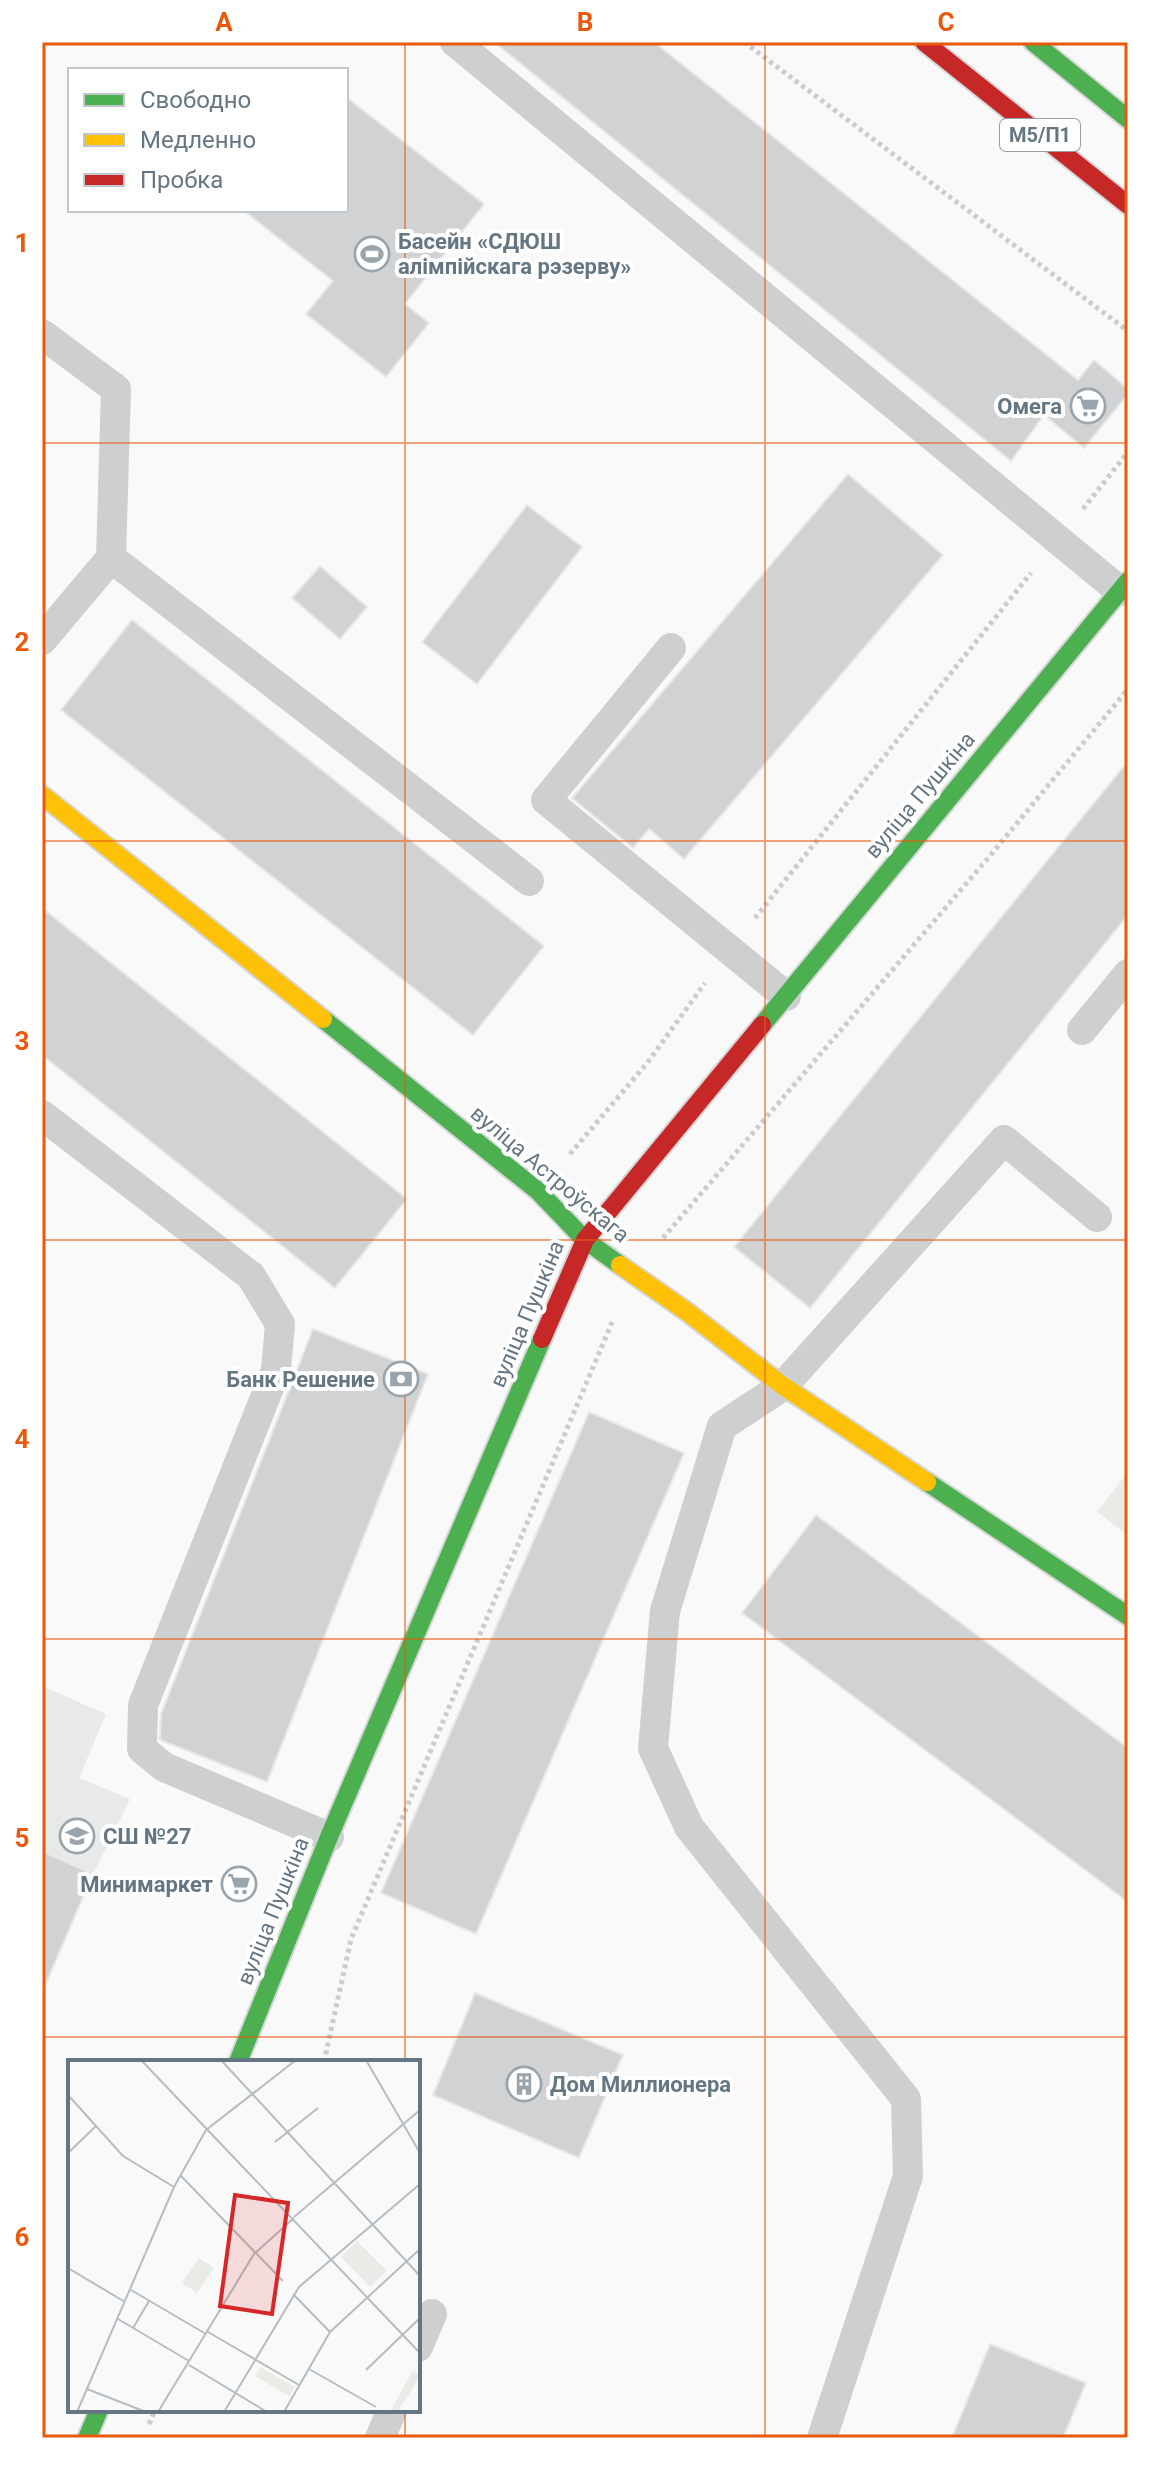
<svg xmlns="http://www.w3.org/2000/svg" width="1170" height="2480" font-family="Roboto,sans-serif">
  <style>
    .built { fill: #e8e9e9 }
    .grass { fill: #e8ebe6 }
    .building { fill: #d0d2d3; stroke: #e8e8e8; stroke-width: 2 }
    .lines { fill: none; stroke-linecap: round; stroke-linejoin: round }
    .fast-casing { stroke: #d5d6d7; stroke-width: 22 }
    .slow-casing { stroke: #d5d6d7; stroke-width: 22 }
    .jam-casing { stroke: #d5d6d7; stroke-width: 22 }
    .path { stroke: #cbcccd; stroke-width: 5; stroke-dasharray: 4 4; stroke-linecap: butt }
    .lane { stroke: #cecfd0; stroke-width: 30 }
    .fast { stroke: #4caf50; stroke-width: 18 }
    .slow { stroke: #ffc107; stroke-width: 18 }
    .jam { stroke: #c62828; stroke-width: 18 }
    .grid { fill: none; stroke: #e8590c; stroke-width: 2; stroke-opacity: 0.55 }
    .labels { text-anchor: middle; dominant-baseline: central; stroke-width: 8; stroke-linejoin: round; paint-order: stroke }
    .shield { fill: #fff; stroke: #939fa8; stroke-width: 2 }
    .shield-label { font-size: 20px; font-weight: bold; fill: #657683 }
    .poi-label { font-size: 22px; font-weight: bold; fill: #657683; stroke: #fff; text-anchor: start }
    .street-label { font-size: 22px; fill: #657683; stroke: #fff }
    .inset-road { fill: none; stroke: #b5bdc3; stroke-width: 2 }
    .view { fill: #d62828; fill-opacity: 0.15; stroke: #d62828; stroke-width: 4 }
    .inset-edge { fill: none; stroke: #657683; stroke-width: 4 }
    .neatline { fill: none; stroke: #e8590c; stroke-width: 3 }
    .grid-label { font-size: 26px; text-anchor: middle; font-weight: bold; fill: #e8590c }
  </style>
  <rect width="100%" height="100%" fill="#f9f9f9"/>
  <!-- built -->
  <path class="built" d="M42,1686L106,1714L79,1778L130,1799L93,1874L42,1993Z"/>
  <!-- grass -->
  <path class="grass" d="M1128,1472V1536L1097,1512Z"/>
  <!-- building -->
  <path class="building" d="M494,42H654L1078,380L1094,360L1128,389V394L1084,448L1044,415L1011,461Z
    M346,97L484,204L405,304L429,323L386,377L306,314L333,281L243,210H346Z
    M848,474L943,555L684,859L649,829L633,848L572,798Z
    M527,505L582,547L477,684L422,642Z
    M320,566L367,607L340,639L292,598Z
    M132,620L544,946L473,1035L61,710Z
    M1128,761V915L810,1308L734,1247Z
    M42,908L407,1199L335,1288L42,1055Z
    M313,1329L428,1374L267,1782L160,1740L161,1714Z
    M589,1412L684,1453L476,1934L381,1893Z
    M816,1515L1128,1748V1902L742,1613Z
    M42,1851L93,1874L42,1993Z
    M475,1993L623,2055L579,2158L433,2095Z
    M990,2344L1086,2383L1063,2438H952Z"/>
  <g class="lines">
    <!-- fast casing -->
    <g class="fast-casing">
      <path id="fast" d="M1033,42L1128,119
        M323,1019L538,1191L585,1240L620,1265
        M762,1025L1128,581
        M927,1482L1128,1616
        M238,2062L329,1837L542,1339
        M87,2438L99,2410"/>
    </g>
    <!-- slow casing -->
    <g class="slow-casing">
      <path id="slow" d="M42,795L323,1019
        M620,1265L686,1311L783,1386L927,1482"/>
    </g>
    <!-- jam casing -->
    <g class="jam-casing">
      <path id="jam" d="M924,42L1128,205
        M542,1339L585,1240L762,1025"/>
    </g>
    <!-- path -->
    <path class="path" d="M744,42L1128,331
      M1083,509L1128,452
      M755,918L1031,573
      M570,1154L648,1062L705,983
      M663,1238L989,857L1128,689
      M324,2062L351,1939L613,1320
      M149,2424L155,2410"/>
    <!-- lane -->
    <path class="lane" d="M455,42L1120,591
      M42,334L116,389L111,558L529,881
      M42,640L111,558
      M671,648L546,800L786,996
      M1082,1030L1128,974
      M42,1115L251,1276L280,1324L276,1370L143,1705L142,1749L164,1767L329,1837
      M418,2347L432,2314
      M380,2438L392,2410
      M822,2438L908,2176L906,2099L689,1827L653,1748L665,1611L722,1426L783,1386L1004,1140L1097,1217"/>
    <!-- fast -->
    <use href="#fast" class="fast"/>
    <!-- slow -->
    <use href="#slow" class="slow"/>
    <!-- jam -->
    <use href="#jam" class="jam"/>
  </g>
  <!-- grid -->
  <path class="grid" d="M405,42V2062M765,42V2438M42,443H1128M42,841H1128M42,1240H1128M42,1639H1128M42,2037H1128M405,2410V2438"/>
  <!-- icons -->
  <defs>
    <g id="stadium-ring" transform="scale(1.8)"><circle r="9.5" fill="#fff" stroke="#99a4ac" stroke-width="1.5"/><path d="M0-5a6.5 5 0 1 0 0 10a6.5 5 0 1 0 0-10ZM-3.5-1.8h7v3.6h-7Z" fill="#99a4ac"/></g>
    <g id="supermarket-ring" transform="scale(1.8)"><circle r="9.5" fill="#fff" stroke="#99a4ac" stroke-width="1.5"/><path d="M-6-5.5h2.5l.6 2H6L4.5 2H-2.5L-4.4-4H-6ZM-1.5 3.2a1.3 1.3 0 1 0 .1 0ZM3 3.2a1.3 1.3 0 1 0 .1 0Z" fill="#99a4ac"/></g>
    <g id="bank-ring" transform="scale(1.8)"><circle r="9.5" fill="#fff" stroke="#99a4ac" stroke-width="1.5"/><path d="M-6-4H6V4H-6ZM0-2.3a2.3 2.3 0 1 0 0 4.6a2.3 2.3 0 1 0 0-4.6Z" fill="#99a4ac"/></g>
    <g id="school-ring" transform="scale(1.8)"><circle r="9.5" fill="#fff" stroke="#99a4ac" stroke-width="1.5"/><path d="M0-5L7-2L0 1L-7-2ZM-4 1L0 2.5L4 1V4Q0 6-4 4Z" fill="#99a4ac"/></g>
    <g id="building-ring" transform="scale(1.8)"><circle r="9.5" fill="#fff" stroke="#99a4ac" stroke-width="1.5"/><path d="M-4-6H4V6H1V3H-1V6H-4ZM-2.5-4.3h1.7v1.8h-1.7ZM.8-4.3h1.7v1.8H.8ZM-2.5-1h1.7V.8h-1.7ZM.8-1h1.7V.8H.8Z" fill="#99a4ac"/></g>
  </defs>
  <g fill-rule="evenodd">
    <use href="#stadium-ring" x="372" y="254"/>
    <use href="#supermarket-ring" x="1088" y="406"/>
    <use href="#bank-ring" x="401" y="1379"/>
    <use href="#school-ring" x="77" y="1836"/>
    <use href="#supermarket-ring" x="239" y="1884"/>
    <use href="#building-ring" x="524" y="2084"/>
  </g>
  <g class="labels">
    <!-- shield labels -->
    <rect class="shield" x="1000" y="119" width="80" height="32" rx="6"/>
    <g class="shield-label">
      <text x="1040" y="135">М5/П1</text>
    </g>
    <!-- poi labels -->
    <g class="poi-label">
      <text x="398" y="241">Басейн «СДЮШ<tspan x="398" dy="25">алімпійскага рэзерву»</tspan></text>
      <text x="1062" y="406" text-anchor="end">Омега</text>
      <text x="375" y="1379" text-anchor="end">Банк Решение</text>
      <text x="103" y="1836">СШ №27</text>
      <text x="213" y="1884" text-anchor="end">Минимаркет</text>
      <text x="550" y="2084">Дом Миллионера</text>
    </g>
    <!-- street labels -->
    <g class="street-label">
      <text transform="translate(920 795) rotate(-50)">вуліца Пушкіна</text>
      <text transform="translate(550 1174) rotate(40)">вуліца Астроўскага</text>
      <text transform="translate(527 1314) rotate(-67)">вуліца Пушкіна</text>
      <text transform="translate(273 1911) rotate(-68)">вуліца Пушкіна</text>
    </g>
  </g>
  <!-- overview -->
  <g transform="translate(68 2060)">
    <rect width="352" height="352" fill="#f9f9f9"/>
    <path d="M131,198L146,208L129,233L114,223Z" fill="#e8ebe6"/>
    <path d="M289,181L319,211L302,227L273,197ZM193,307L227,327L221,336L187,316ZM345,310L352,317L329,352H322Z" fill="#e8ebe6"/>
    <path class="inset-road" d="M73,0L352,293M153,0L352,216M298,0L352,93M0,35L55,96L106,127M207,82L250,48M0,93L28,66M113,116L215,221M226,157L352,50M0,208L57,242M63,230L138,274M225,234L262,272M50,259L121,301M65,268L81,241M140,272L231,325M121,305L199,352M241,309L308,347M298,310L352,258M19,329L78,352M9,352L106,127L138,70L228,0M90,352L186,194L226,158M156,352L231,227L352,124M216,352L262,272L352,189"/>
    <path class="view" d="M167,135L220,143L204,254L152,246Z"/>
    <rect width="352" height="352" class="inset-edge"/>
  </g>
  <!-- border -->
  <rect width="1170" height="2480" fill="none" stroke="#ffffff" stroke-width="88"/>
  <!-- legend -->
  <rect x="68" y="68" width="280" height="144" fill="#ffffff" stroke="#c1c8cd" stroke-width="2"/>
  <rect x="84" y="94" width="40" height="12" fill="#4caf50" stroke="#c1c8cd" stroke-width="2"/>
  <text x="140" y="108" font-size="24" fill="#657683">Свободно</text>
  <rect x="84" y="134" width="40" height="12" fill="#ffc107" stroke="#c1c8cd" stroke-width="2"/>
  <text x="140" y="148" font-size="24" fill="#657683">Медленно</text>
  <rect x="84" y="174" width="40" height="12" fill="#c62828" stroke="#c1c8cd" stroke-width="2"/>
  <text x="140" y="188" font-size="24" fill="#657683">Пробка</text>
  <rect x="44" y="44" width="1082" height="2392" class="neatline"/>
  <g class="grid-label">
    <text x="224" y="31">A</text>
    <text x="585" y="31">B</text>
    <text x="946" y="31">C</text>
    <text x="22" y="252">1</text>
    <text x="22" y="651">2</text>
    <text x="22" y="1050">3</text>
    <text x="22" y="1448">4</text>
    <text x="22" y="1847">5</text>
    <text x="22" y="2246">6</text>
  </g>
</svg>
